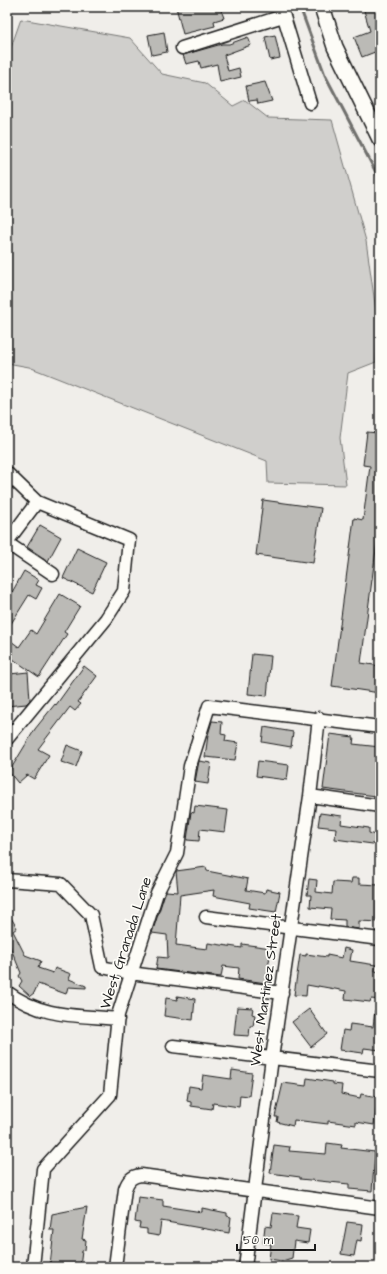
<svg xmlns="http://www.w3.org/2000/svg" width="387" height="1274" font-family="'Architects Daughter',sans-serif">
  <style>
    .green { fill: #d0cfcc; stroke: #767674 }
    .lines { fill: none; stroke-linecap: round; stroke-linejoin: round }
    .stream { stroke: #706f6d; stroke-width: 3 }
    .building { fill: #bbbab6; stroke: #1c1c1c }
    .minor-casing { stroke: #1c1c1c; stroke-width: 15 }
    .tertiary-casing { stroke: #1c1c1c; stroke-width: 18 }
    .minor { stroke: #fdfcf7; stroke-width: 12 }
    .tertiary { stroke: #fdfcf7; stroke-width: 15 }
    .labels { text-anchor: middle; dominant-baseline: central; stroke-width: 3.5; stroke-linejoin: round; paint-order: stroke }
    .street-label { font-size: 15px; fill: #1c1c1c; stroke: #fdfcf7 }
  </style>
  <rect width="100%" height="100%" fill="#f0eeea"/>
  <filter id="ink" filterUnits="userSpaceOnUse"><feTurbulence type="fractalNoise" baseFrequency=".025" numOctaves="2"/><feDisplacementMap in="SourceGraphic" scale="8" xChannelSelector="R" yChannelSelector="G"/><feConvolveMatrix kernelMatrix="1 2 1 2 8 2 1 2 1" color-interpolation-filters="sRGB"/></filter>
  <g filter="url(#ink)">
    <!-- green -->
    <path class="green" d="M21,19L130,38L162,74L205,83L233,106L245,100L268,118L332,120L366,241L378,325L376,362L348,373L340,438L346,485L268,483L267,461L29,367L7,363V53L10,50Z"/>
    <g class="lines">
      <!-- stream -->
      <path class="stream" d="M300,7L325,75L380,180"/>
    </g>
    <!-- building -->
    <path class="building" d="M176,7H220L224,18L214,21L215,26L183,34Z
      M363,7H380V50L362,57L354,37L370,31Z
      M164,32L167,52L152,55L148,35Z
      M275,35L280,58L270,60L265,37Z
      M248,37L251,45L224,55L228,71L239,68L241,77L220,82L217,64L201,68L199,61L186,64L183,55L222,44H229Z
      M265,82L272,101L258,104L257,100L249,101L246,86Z
      M367,432L378,433L377,444H380V519L361,663L380,666V693L332,686L354,518L363,520L370,466L363,465Z
      M263,500L321,508L313,563L256,555Z
      M40,525L61,537L48,561L27,547Z
      M77,548L106,562L92,592L63,578Z
      M24,571L39,580L36,585L42,588L36,599L29,595L7,630V601Z
      M60,594L80,606L64,632L67,634L39,677L7,655V638L19,647L31,630L36,634Z
      M252,654L271,656L267,696L248,694Z
      M84,666L97,676L78,702L81,704L75,711L70,707L38,749L49,755L34,779L27,775L18,783L9,772L35,729L55,704L56,705Z
      M28,672L30,700L26,704L7,706V684H11L10,674Z
      M212,721L222,722L221,734L226,735L225,741L238,743L235,760L205,757L208,735Z
      M264,727L293,732L291,747L262,742Z
      M330,734L354,737L353,744L380,747L376,796L323,789Z
      M67,745L82,751L76,767L61,762Z
      M199,761L211,763L208,784L195,782Z
      M258,761L289,765L287,780L256,776Z
      M195,806L228,810L225,832L200,829L199,841L187,840L191,812L194,813Z
      M320,813L342,816L341,824L369,828V833L380,836V845L335,839L336,828L318,826Z
      M206,867L207,871L248,879L246,890L265,893L266,889L280,892L276,912L249,908L250,903L213,896L214,890L180,895L176,945L207,949L208,943L242,948V944L271,948L266,983L238,979L239,968L223,966L221,977L156,969L158,957L168,958L167,935L152,933L164,896L166,891L178,892L176,871Z
      M352,878H359V884L380,885V922L359,921V929L345,927V920L330,919L331,909L310,907L311,895H307L309,879L317,880L316,892L332,894L333,882L351,883Z
      M7,911L17,928L13,931L25,955L41,961L38,968L53,973L55,968L71,974L69,979L86,986V988L68,987L66,994L38,984L34,993L30,996L19,986L22,981L19,976L21,973L7,939Z
      M344,948L352,950L350,961L376,965L375,971L380,972V1000L371,999L370,1002L345,999L346,991L318,986V987L307,985L306,996L294,995L300,955L306,956V954L327,957V955L342,958Z
      M177,996L195,999L193,1020L164,1016L166,998L178,1000Z
      M237,1007L253,1008L252,1014L255,1015L253,1026H250L249,1036L234,1035Z
      M309,1009L327,1034L311,1047L292,1022Z
      M375,1010L380,1011V1050L364,1048L363,1053L340,1050L343,1030L349,1031L350,1024L373,1027Z
      M232,1070L252,1073L249,1096L240,1095L239,1107L213,1103L212,1109L191,1106V1102L187,1101L189,1086L201,1088L203,1075L231,1079Z
      M307,1078L333,1082V1084L342,1085L341,1094L360,1098L361,1094L378,1097L374,1125L356,1122V1125L328,1121V1124L294,1120L293,1126L277,1122L278,1117H275L283,1083L306,1086Z
      M327,1143L342,1145L341,1148L375,1152L372,1191L349,1189V1184L300,1179V1177L270,1173L274,1145L290,1147L289,1151L326,1154Z
      M138,1197L163,1200V1206L202,1212V1208L227,1213V1216L231,1217L229,1233L161,1221L159,1236L147,1234V1229L139,1228L140,1223L135,1222Z
      M87,1207L82,1239L86,1240L85,1250L82,1251L80,1267L50,1265L54,1230H50L52,1214Z
      M273,1213L298,1216L296,1228L310,1230L308,1243L294,1241L292,1258L282,1261L269,1259L271,1244L263,1243L265,1226L271,1227Z
      M347,1222L363,1224L361,1241L357,1240L354,1256L341,1254Z"/>
    <g class="lines">
      <!-- minor casing -->
      <g class="minor-casing">
        <path id="minor" d="M281,7L310,103
          M182,48L283,16
          M7,473L37,502L129,540L124,591L106,619L7,739
          M7,542L37,502
          M7,543L53,574
          M310,796L380,806
          M7,880L61,884L91,915L102,967L130,973L282,993
          M206,917L380,939
          M7,992C42,1018 76,1015 118,1019
          M173,1046L380,1071
          M33,1267L43,1169L110,1095L118,1015L157,893L177,853L190,766L209,706L380,727
          M115,1267L125,1189C128,1180 132,1176 141,1175L380,1208
          M245,1267L272,1058L310,796L319,718"/>
      </g>
      <!-- tertiary casing -->
      <g class="tertiary-casing">
        <path id="tertiary" d="M322,7L335,47L380,139"/>
      </g>
      <!-- minor -->
      <use href="#minor" class="minor"/>
      <!-- tertiary -->
      <use href="#tertiary" class="tertiary"/>
    </g>
  </g>
  <g class="labels">
    <!-- street labels -->
    <g class="street-label">
      <text transform="translate(126 943) rotate(-72)">West Granada Lane</text>
      <text transform="translate(266 990) rotate(-82)">West Martinez Street</text>
    </g>
  </g>
  <!-- margin -->
  <rect width="387" height="1274" fill="none" stroke="#fdfcf7" stroke-width="24"/>
  <rect x="12" y="12" width="363" height="1250" fill="none" stroke="#1c1c1c" stroke-width="1.5" filter="url(#ink)"/>
  <!-- scale -->
  <path d="M237 1244v6h78v-6" fill="none" stroke="#1c1c1c" stroke-width="2"/>
  <text x="243" y="1244" font-size="12" fill="#1c1c1c" stroke="#fdfcf7" stroke-width="3" paint-order="stroke">50 m</text>
</svg>
